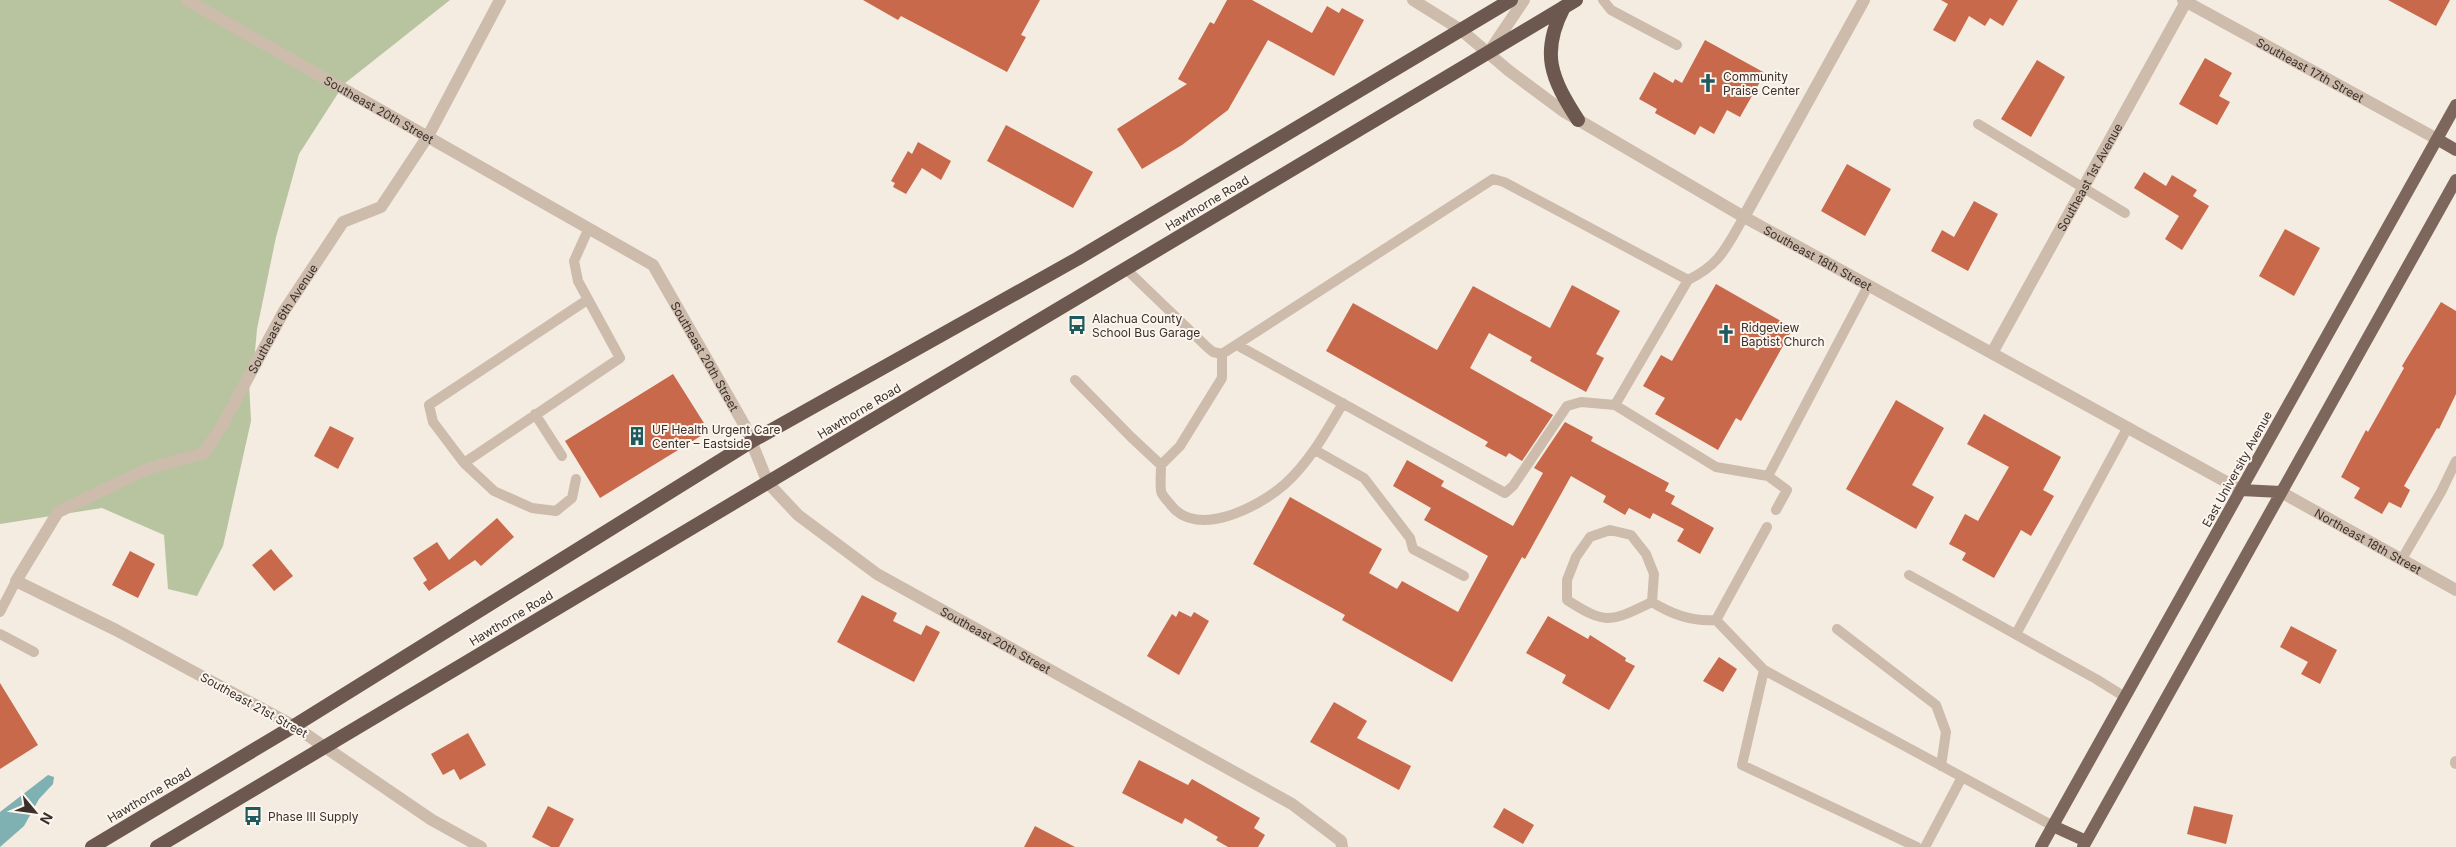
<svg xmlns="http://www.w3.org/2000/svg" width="2456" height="847" font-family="Inter,sans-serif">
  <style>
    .green { fill: #b8c4a0 }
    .water { fill: #7fb0b2 }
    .building { fill: #c8694b }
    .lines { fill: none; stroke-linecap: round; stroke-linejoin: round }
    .service { stroke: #cdbbac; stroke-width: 10 }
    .minor { stroke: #cdbbac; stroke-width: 12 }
    .tertiary { stroke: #cdbbac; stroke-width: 12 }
    .primary { stroke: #7d675c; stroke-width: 12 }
    .trunk { stroke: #6c584f; stroke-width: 14 }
    .labels { text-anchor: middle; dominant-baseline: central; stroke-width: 4; stroke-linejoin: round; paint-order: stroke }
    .street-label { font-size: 12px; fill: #3b302b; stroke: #fbf5ee }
    .poi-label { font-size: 12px; fill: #3b302b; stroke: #fbf5ee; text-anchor: start }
  </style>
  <rect width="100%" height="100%" fill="#f4ebe1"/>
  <!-- green -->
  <path class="green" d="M0,0H450L344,84L299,154L276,237L257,329L254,362L249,382L251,421L223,546L197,596L168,589L164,535L102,508L0,524Z"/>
  <!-- water -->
  <path class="water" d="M48,775L54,777L53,784L39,799L24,826L0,847V812Z"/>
  <!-- building -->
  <path class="building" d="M863,0H1040L1021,35L1026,37L1007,72L901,16L898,20Z
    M1227,0H1252L1312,33L1327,6L1339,13L1342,8L1364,20L1334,76L1268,40L1228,110L1182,145L1142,169L1117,129L1187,84L1178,79L1210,22L1214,24Z
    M1941,0H2018L2003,26L1990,18L1985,26L1969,16L1955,42L1933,30L1948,4Z
    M2388,0H2450L2436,26Z
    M1705,40L1765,73L1740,117L1727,110L1714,134L1700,126L1695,135L1655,113L1657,109L1639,99L1654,72L1673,83L1675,79L1682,83Z
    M2205,58L2232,73L2219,96L2230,102L2217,125L2179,104Z
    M2037,60L2065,77L2031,137L2001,119Z
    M1006,125L1093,172L1073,208L987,161Z
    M918,142L951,161L941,180L922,168L906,194L893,187L895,183L891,181L908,151L912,154Z
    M1847,164L1891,189L1865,236L1821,211Z
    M2144,172L2166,186L2172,175L2197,190L2193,196L2209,206L2182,250L2165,239L2179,216L2134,188Z
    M1974,201L1998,214L1968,271L1931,251L1942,230L1954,237Z
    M2285,229L2320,248L2294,296L2259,276Z
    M1716,284L1793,328L1741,421L1736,418L1718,450L1655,414L1665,398L1643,386L1661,355L1672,361Z
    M1572,285L1620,311L1596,354L1604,358L1586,392L1530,361L1532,357L1489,333L1470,368L1553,415L1522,461L1509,453L1506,457L1485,446L1488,442L1326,351L1353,303L1437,350L1473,286L1550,328Z
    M2441,302L2456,311V394L2439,429L2437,428L2404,486L2410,490L2401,508L2389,502L2382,514L2354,498L2360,488L2341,477L2366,430L2368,432L2404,368L2402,366Z
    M673,374L709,431L600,498L565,441Z
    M1896,400L1944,428L1912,485L1934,497L1916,529L1846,489Z
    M1984,414L2061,457L2043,490L2054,496L2031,536L2021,530L1994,578L1962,560L1966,553L1949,544L1965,514L1978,521L2009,467L1967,444Z
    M1565,422L1593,437L1591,441L1669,483L1665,491L1675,496L1671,504L1714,528L1700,554L1677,541L1684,529L1653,513L1650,519L1629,508L1625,515L1603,502L1606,496L1571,476L1525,559L1522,557L1452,682L1342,620L1345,615L1253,564L1290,497L1382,549L1369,573L1397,589L1402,581L1458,612L1488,556L1424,520L1431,508L1393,486L1407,460L1444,481L1441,486L1513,526L1543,473L1534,468Z
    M330,426L354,438L338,469L314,456Z
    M497,518L514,537L481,566L475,560L429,591L423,583L427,580L413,558L437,542L449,560Z
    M271,549L293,576L274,591L252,565Z
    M130,551L155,564L138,598L112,585Z
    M862,595L897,613L893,621L921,635L926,625L940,632L914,682L837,642Z
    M1179,611L1191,617L1194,612L1209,621L1179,675L1147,656L1172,614L1176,617Z
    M1548,616L1588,639L1590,635L1626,658L1625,661L1635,666L1609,710L1562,683L1566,675L1526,653Z
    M2291,626L2337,650L2320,684L2301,674L2308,662L2280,647Z
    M1719,657L1737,669L1723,692L1703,681Z
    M0,683L38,745L0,769Z
    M1334,702L1367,721L1357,738L1411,766L1399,790L1310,742Z
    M468,733L486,765L460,780L454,769L443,775L431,754Z
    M1139,760L1188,785L1192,779L1260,818L1254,828L1265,835L1258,847H1228L1216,840L1218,837L1185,818L1182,824L1122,793Z
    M548,806L574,819L559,847H551L532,837Z
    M2194,806L2233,815L2226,844L2187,834Z
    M1504,808L1534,825L1523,844L1493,827Z
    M1035,826L1075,847H1024Z"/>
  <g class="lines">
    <!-- service -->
    <path class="service" d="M1603,0L1611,10L1677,45
      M1978,124L2125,213
      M1126,269L1207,347L1213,352L1222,354L1493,179L1504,182L1688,280C1721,264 1726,247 1744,217
      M1688,280L1615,405L1716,467L1768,476L1787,490L1776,510
      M1237,345L1505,493L1513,486L1567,406L1581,402L1615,405
      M1075,380L1131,437L1161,465C1161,473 1160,483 1161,491C1162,496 1167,500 1170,504C1196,540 1259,507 1285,484C1310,461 1326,432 1343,403
      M535,414L562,456
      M1315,450L1364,478L1410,538L1413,549L1464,576
      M464,463L620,358L578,281L574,261L588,230
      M1161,465L1180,446L1222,378V354
      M1768,476L1868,286
      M576,479L572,498L556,511L532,508L494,491L464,463L433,422L429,405L587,300
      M1767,527L1716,620L1764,670L2053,826
      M2402,559L2441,492L2456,461
      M1909,575L2096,679L2125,697
      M1652,602C1612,621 1607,626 1567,600V580L1576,557L1590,537L1610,530L1631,535L1646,554L1654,574L1652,602C1671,614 1692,622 1716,620
      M0,612L16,581
      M1837,629L1936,705L1946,732L1941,766
      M0,634L34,652
      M2016,634L2128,427
      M1764,670L1742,765L1917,847
      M1925,847L1962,777"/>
    <!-- minor -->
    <g class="minor">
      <path id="s1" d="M187,0L653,265L745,426L768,483L798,515L877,574L1292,804L1341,841L1342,847"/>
      <path id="s2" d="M1413,0L1461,30L1508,70L1563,111L1744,217L2241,490"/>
      <path id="s3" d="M2183,0L2437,139"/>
      <path d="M1744,217L1864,0"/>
      <path id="s4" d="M1992,353L2187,0"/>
      <path id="s5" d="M2281,492L2456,590"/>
      <path d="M2456,762V763"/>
      <path id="s6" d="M481,847L432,820L294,726L116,630L16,581L58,512L147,469L204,453L223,424L284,311L343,222L381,207L428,136L500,0"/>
    </g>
    <!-- tertiary -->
    <path class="tertiary" d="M1489,52L1524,0"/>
    <!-- primary -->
    <path class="primary" d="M2437,139L2456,150
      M2241,490L2281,492
      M2053,826L2086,841
      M2041,847L2456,105
      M2083,847L2456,180"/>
    <!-- trunk -->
    <path class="trunk" d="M1564,7C1540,53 1551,78 1578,120
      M92,847L294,726L752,441L1077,259L1511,0
      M157,847L1576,0"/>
  </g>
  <!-- icons -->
  <defs>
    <g id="church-bare" transform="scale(1.5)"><path d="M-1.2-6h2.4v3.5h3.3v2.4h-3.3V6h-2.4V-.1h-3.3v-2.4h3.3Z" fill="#1f5a5e" stroke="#fbf5ee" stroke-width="2.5" paint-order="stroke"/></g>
    <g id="bus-bare" transform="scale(1.5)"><path d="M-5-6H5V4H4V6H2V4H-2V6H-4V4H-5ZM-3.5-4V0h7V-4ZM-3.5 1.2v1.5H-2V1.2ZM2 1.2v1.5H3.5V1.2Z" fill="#1f5a5e" stroke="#fbf5ee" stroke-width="2.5" paint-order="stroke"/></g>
    <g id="building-bare" transform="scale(1.5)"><path d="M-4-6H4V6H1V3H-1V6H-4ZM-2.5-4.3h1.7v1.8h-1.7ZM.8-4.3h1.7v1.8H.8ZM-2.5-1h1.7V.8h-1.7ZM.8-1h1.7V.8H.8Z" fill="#1f5a5e" stroke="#fbf5ee" stroke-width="2.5" paint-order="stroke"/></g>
  </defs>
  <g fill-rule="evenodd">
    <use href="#church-bare" x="1708" y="83"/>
    <use href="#bus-bare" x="1077" y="325"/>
    <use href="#church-bare" x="1726" y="334"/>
    <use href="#building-bare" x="637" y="436"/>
    <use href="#bus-bare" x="253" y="816"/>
  </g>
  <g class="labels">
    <!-- street labels -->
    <g class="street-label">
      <text stroke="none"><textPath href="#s3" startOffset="145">Southeast 17th Street</textPath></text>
      <text stroke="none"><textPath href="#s1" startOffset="221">Southeast 20th Street</textPath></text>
      <text stroke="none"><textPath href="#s4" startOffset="201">Southeast 1st Avenue</textPath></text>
      <text transform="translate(1207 203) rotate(-31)">Hawthorne Road</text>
      <text stroke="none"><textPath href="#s2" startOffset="481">Southeast 18th Street</textPath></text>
      <text stroke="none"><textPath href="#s6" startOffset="931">Southeast 6th Avenue</textPath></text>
      <text stroke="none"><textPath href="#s1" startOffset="641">Southeast 20th Street</textPath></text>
      <text transform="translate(859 411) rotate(-31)">Hawthorne Road</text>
      <text transform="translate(2237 469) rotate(-61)">East University Avenue</text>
      <text stroke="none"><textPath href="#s5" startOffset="100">Northeast 18th Street</textPath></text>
      <text transform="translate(511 618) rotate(-31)">Hawthorne Road</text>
      <text stroke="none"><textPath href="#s1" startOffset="1061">Southeast 20th Street</textPath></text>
      <text transform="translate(254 705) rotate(29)">Southeast 21st Street</text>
      <text transform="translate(149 795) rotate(-31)">Hawthorne Road</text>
    </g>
    <!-- poi labels -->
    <g class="poi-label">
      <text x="1723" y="76">Community<tspan x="1723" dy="14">Praise Center</tspan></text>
      <text x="1092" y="318">Alachua County<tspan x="1092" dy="14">School Bus Garage</tspan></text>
      <text x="1741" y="327">Ridgeview<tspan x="1741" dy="14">Baptist Church</tspan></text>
      <text x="652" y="429">UF Health Urgent Care<tspan x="652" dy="14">Center – Eastside</tspan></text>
      <text x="268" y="816">Phase III Supply</text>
    </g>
  </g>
  <!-- north arrow -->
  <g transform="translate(35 812) rotate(119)" stroke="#fbf5ee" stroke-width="4" paint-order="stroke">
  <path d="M0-4L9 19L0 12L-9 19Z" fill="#3b302b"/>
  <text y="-8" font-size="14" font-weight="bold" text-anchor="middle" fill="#3b302b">N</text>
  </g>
</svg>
